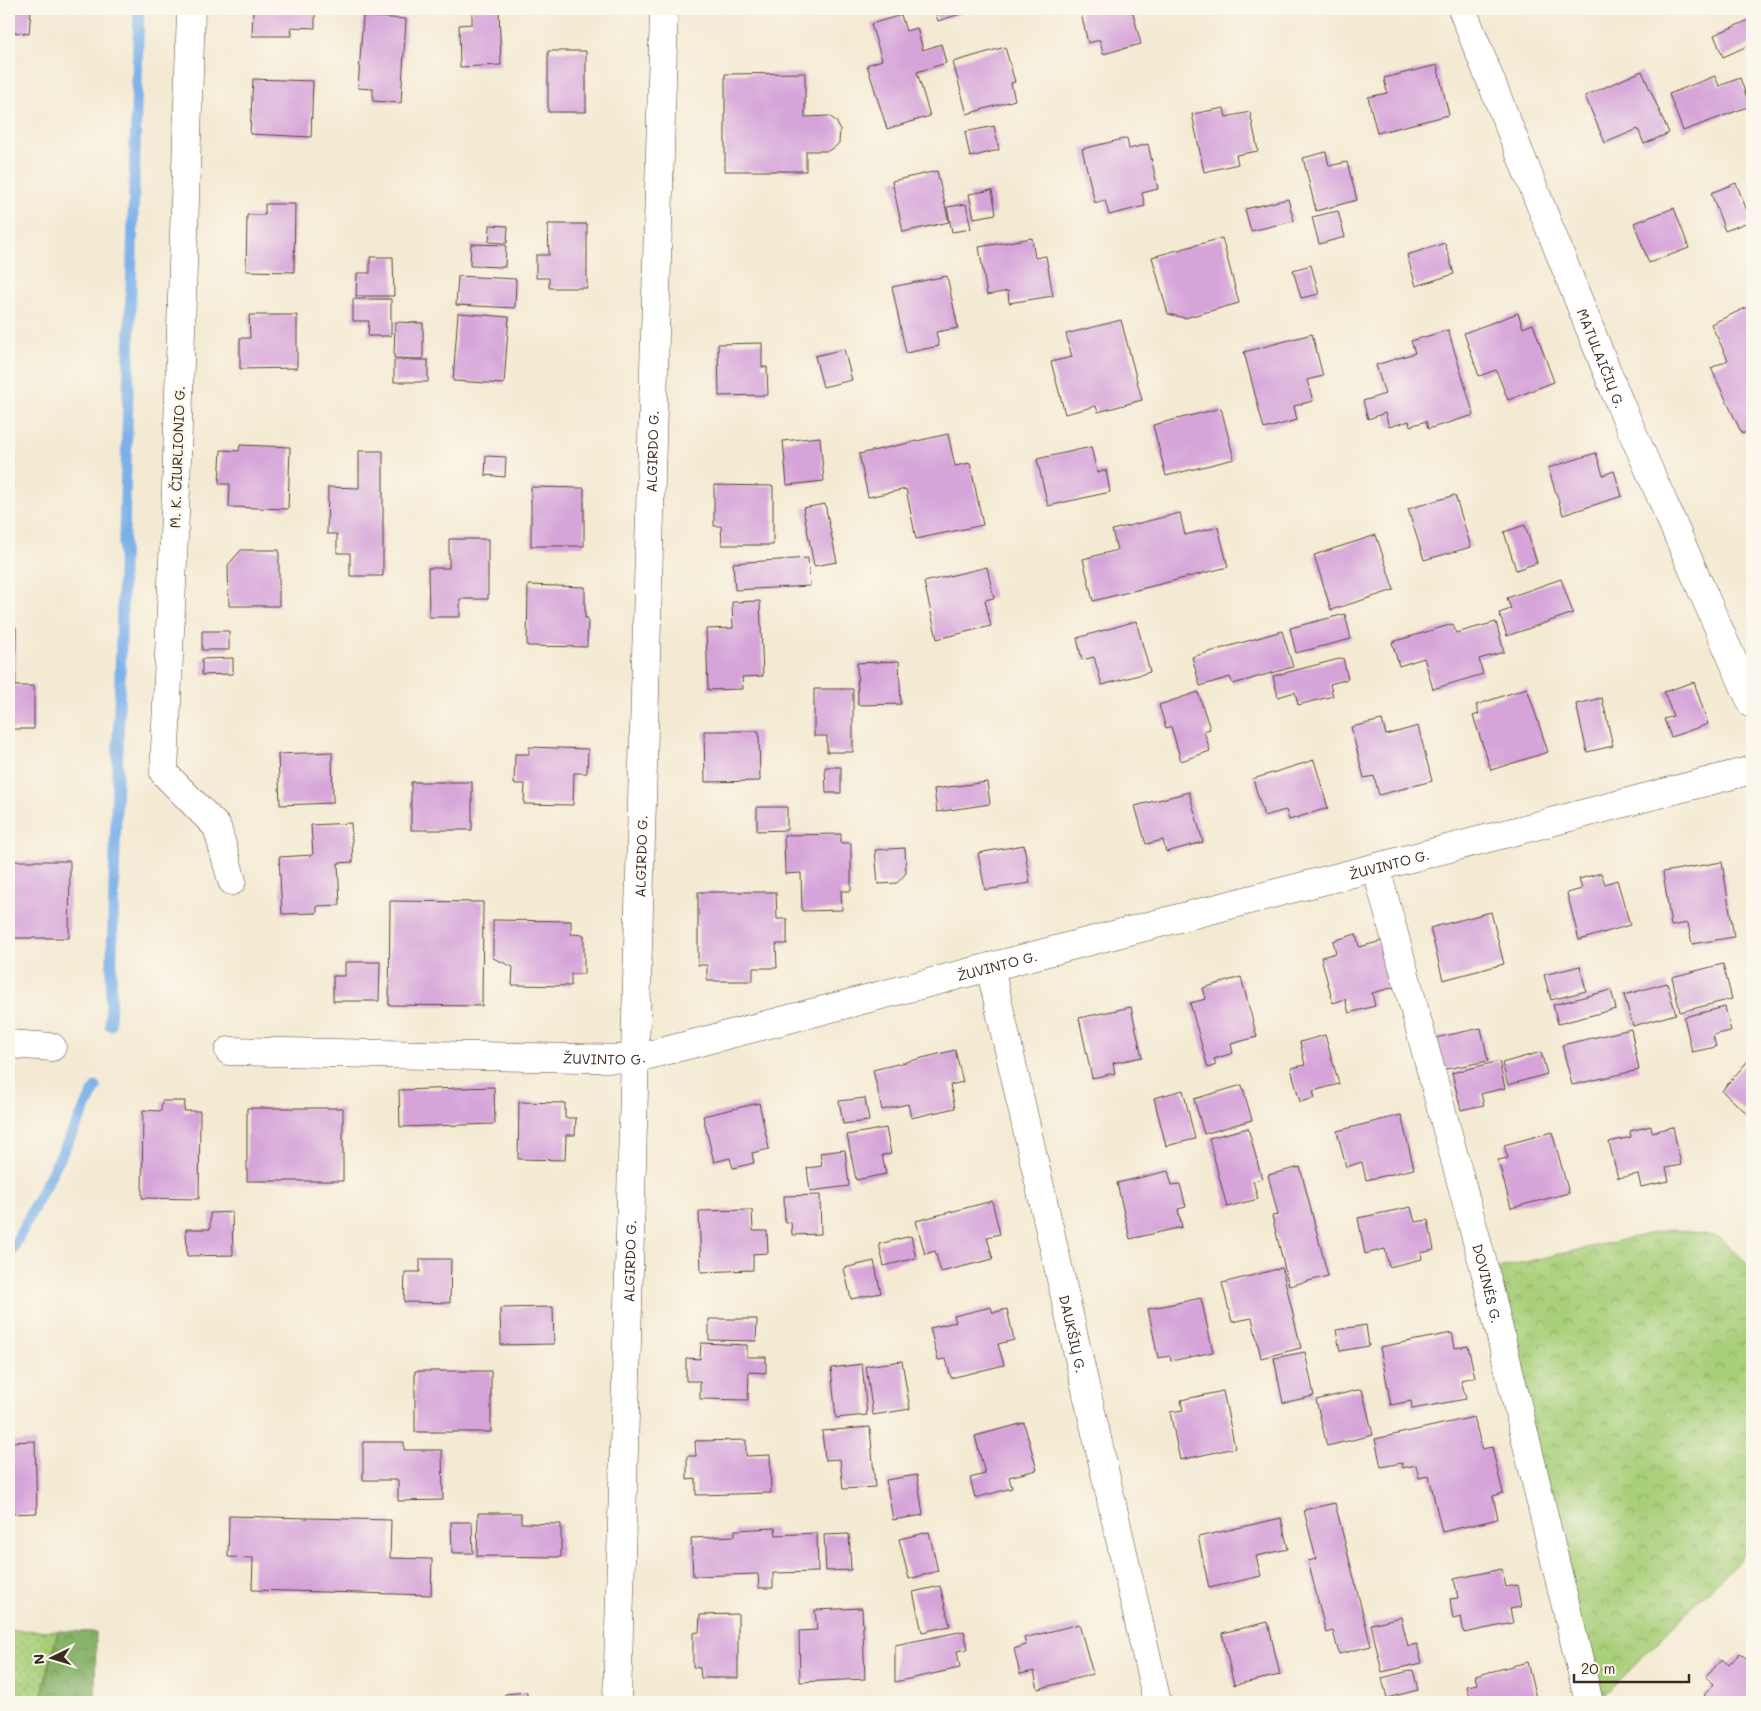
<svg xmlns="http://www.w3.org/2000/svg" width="1761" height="1711" font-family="Mali,sans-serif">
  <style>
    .grass { fill: url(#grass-dots); stroke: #727c4c }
    .forest { fill: url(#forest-crowns); stroke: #606e44 }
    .park { fill: url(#park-crowns); stroke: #727c4c }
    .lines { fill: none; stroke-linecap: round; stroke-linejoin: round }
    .stream { stroke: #7cb0e9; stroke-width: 11 }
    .building { fill: #d6a4d9 }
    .minor-casing { stroke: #574739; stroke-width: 29 }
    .minor { stroke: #fff; stroke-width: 28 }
    .labels { text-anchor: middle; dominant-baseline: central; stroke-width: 5; stroke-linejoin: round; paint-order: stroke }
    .street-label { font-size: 14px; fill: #3b2a1e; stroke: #fbf7ec }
  </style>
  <defs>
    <pattern id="grass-dots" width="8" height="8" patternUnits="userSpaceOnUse" patternTransform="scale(1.25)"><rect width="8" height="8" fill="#a8cf79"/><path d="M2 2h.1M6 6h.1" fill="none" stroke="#8aa863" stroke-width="1.8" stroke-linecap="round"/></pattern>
    <pattern id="forest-crowns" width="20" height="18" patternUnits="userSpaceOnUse" patternTransform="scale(1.25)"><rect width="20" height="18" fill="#86b269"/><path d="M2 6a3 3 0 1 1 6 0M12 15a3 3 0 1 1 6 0" fill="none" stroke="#6f9156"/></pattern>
    <pattern id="park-crowns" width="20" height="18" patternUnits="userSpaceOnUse" patternTransform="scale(1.25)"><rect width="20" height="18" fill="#a8cf79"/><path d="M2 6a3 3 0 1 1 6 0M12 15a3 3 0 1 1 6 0" fill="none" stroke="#8aa863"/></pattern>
  </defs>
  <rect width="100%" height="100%" fill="#fbf7ec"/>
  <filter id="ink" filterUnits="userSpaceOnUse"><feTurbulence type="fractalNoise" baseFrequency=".02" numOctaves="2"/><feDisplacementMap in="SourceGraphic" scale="10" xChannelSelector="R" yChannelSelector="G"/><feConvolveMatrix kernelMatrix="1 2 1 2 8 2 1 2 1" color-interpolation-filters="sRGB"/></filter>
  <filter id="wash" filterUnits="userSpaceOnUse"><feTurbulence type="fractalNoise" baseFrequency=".0096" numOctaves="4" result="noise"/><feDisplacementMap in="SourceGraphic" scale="20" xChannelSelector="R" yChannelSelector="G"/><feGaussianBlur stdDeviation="1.12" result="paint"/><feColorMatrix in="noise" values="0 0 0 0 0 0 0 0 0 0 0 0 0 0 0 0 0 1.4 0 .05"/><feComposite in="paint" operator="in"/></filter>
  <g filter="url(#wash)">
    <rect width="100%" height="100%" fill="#f4ead3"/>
    <!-- grass -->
    <path class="grass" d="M9,1630L58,1631L40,1702H9Z"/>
    <!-- forest -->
    <path class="forest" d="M58,1631L96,1632L95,1702H40Z"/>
    <!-- park -->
    <path class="park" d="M1671,1229L1719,1237L1752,1268V1547L1598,1702L1485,1271Z"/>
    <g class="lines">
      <!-- stream -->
      <path class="stream" d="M110,1025L139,9
        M9,1256L96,1087"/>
    </g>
    <g id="blocks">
      <!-- building -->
      <path class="building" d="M9,9H31L29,34L9,32Z
        M253,9H315V28L291,27L292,36H252Z
        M472,9H499L501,65L460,67L459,25L472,24Z
        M727,9H775V13L727,12Z
        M934,9H976L938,21Z
        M1080,9H1132L1141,44L1103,54L1100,40L1088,43Z
        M901,15L906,31L917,28L923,50L941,44L946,63L917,72L930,116L887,129L867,65L882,60L871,24Z
        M363,16L406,19L401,103L373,101V89L358,88Z
        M1749,20L1752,28V44L1723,57L1714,35Z
        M1005,47L1015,82L1011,83L1015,100L967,114L953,62Z
        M548,51H586V112H548Z
        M1437,65L1449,115L1377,133L1368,97L1387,93L1384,78Z
        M1642,71L1669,133L1644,144L1638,129L1605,143L1585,96Z
        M805,73V117L829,116L836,121L840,129L839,143L834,148L827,151H806V171H725V74Z
        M1715,76L1719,86L1740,78L1750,106L1683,131L1669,94Z
        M253,79L313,81L311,137L250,134Z
        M1224,108L1226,117L1250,112L1258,151L1236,155L1238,164L1204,172L1192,114Z
        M994,126L999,150L970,157L965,132Z
        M1127,138L1129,149L1148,144L1158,189L1142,193L1145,206L1109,215L1105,200L1095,203L1082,149Z
        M1326,152L1329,166L1347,162L1357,200L1316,211L1303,158Z
        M937,171L949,222L903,232L892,181Z
        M1736,183L1751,221L1725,231L1711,193Z
        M992,190L996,214L974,218L969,194Z
        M1288,199L1294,221L1251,231L1245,209Z
        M265,204H295L294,272L246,271L247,215H265Z
        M966,204L971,229L952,232L947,207Z
        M1674,208L1689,248L1649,263L1634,223Z
        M1338,211L1345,237L1319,244L1312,217Z
        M548,224H587V288H549V278H536V255H549Z
        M490,225L508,226L507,243L489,242Z
        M1032,238L1035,258L1046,256L1053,296L1009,303L1008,291L987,295L979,247Z
        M1222,238L1239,303L1185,318L1168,314L1152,257Z
        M1445,243L1454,274L1416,286L1407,255Z
        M471,244L506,245L505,267L470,266Z
        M370,257H393L394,296H356L357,273H370Z
        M1311,265L1319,294L1301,298L1293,270Z
        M458,276L516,279L515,308L456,305Z
        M947,276L958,328L936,332L939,346L906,353L892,287Z
        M353,299H391V336H368L369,321H353Z
        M1752,305V429L1742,434L1711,368L1728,360L1711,324Z
        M458,313L509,317L504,384L453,381Z
        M1518,313L1523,328L1533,324L1554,382L1508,400L1496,370L1479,376L1464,333Z
        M249,315H297V368L240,369V338H250Z
        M1121,320L1142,400L1098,412L1096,406L1065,414L1051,362L1072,357L1066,334Z
        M395,322L423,323V359L394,358Z
        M1448,330L1474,415L1428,429L1426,421L1410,426L1409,421L1389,427L1385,413L1368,419L1363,401L1385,394L1376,365L1415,353L1411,341Z
        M1312,334L1323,376L1307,380L1313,401L1294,406L1297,420L1264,429L1244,352Z
        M762,343V367H767L768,395L719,396L718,344Z
        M844,349L852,380L823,387L815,356Z
        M394,360H428V382H394Z
        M1221,408L1234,459L1166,476L1153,425Z
        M948,434L955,466L970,463L983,525L916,539L906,489L868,497L859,454Z
        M820,437L824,481L787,485L783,441Z
        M240,445L290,447L288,509L229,507L230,484H219L221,450L239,451Z
        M1091,447L1097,472L1106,470L1110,492L1048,506L1037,459Z
        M359,451H383V576H350V553H337V534H327L328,487L359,488Z
        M1596,453L1603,475L1614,471L1622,496L1563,515L1548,468Z
        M486,456L506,457L505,477L485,475Z
        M714,485L773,486V545H722L721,526H714Z
        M531,487L584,488V546H531Z
        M1455,495L1471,547L1424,560L1408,509Z
        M825,504L837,562L814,566L803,508Z
        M1180,513L1185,535L1218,527L1228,567L1093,601L1083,559L1117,550L1112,530Z
        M1525,525L1537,563L1516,570L1504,532Z
        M1376,535L1394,590L1331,610L1314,555Z
        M449,539H488V599H460V617H429L428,568H449Z
        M241,550H279V606H229L228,565Z
        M808,558L810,586L735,590L733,563Z
        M987,567L994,598L985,600L991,626L937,639L924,582Z
        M1561,579L1573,613L1507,636L1499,613L1511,609L1507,598Z
        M528,585L585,587V618H588L587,647L527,646Z
        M760,601L763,676L742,677L743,689L708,690L706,629L733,628L732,602Z
        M1345,614L1351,639L1296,653L1290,628Z
        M1136,621L1150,672L1102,685L1094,657L1082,660L1077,638Z
        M1496,622L1504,652L1479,659L1483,674L1433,689L1424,658L1399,666L1392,642L1453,624L1456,633Z
        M9,626L16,627L15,686H34V729H9Z
        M202,631H229V650H202Z
        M1282,631L1293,667L1233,684L1230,677L1200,686L1192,657Z
        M233,658V674L202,675V659Z
        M1343,658L1348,679L1330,684L1333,696L1298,705L1295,692L1278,697L1273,676Z
        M899,661L901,704L858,705L857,663Z
        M1694,682L1708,724L1671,737L1664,719L1673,716L1664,692Z
        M1527,688L1548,752L1491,770L1473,716L1479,714L1476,705Z
        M814,689H853V752H827V736H814Z
        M1198,692L1210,729L1204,731L1210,751L1181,761L1171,726L1166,728L1159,705Z
        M1602,698L1613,746L1587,752L1576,704Z
        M1382,720L1386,735L1418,726L1432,781L1379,795L1374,776L1364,778L1351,727Z
        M704,731H759L760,781L705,782Z
        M529,747L588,749L587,773H574L573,805L524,804L525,784H514L515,754H529Z
        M332,752L333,803L280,805L278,754Z
        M1314,760L1328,808L1289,820L1286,810L1264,816L1253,779Z
        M825,767H841V793H826Z
        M411,782H472V830H411Z
        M987,782L990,804L937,812L934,789Z
        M1189,792L1203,842L1166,852L1163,840L1146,844L1135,806Z
        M757,807H787V830L757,831Z
        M351,823L353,862L338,863L340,905L317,906V913L282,914L279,857L313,855L311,825Z
        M841,834V843H851V891H841L842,910L802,911L801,873L785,874L784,835Z
        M1024,845L1030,883L985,890L978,853Z
        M9,847H13V861H70L69,938H9Z
        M905,848L906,873L897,883L878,884L875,850Z
        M1722,862L1734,937L1692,944L1688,923L1671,926L1663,872Z
        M1601,873L1605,884L1617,880L1630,925L1579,940L1567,893L1582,889L1579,879Z
        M698,892H776L777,919H787V944H776L777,968H753V981H707V965H698Z
        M390,901L483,902L482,1006L389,1005Z
        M1491,912L1504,964L1443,980L1430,928Z
        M493,920L571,921V934L584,935V974H571V986L512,985L513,967L493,958Z
        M1356,934L1359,947L1382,941L1395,987L1372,993L1375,1006L1349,1013L1345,999L1333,1003L1321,957L1336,953L1333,941Z
        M345,962H380L379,1001H333V976H345Z
        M1723,964L1732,999L1680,1012L1672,977Z
        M1580,966L1586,991L1551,1000L1544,975Z
        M1241,977L1257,1037L1231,1044L1233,1053L1214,1059L1216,1065L1208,1068L1190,1003L1206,999L1203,988Z
        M1667,983L1676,1014L1633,1026L1624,995Z
        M1611,990L1616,1009L1558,1024L1553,1005Z
        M1131,1007L1142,1057L1113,1063L1115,1073L1092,1078L1079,1018Z
        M1725,1007L1731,1031L1713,1035L1716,1047L1692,1052L1684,1017Z
        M1481,1028L1488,1061L1441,1070L1435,1038Z
        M1631,1029L1639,1070L1572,1085L1562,1045Z
        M1325,1035L1339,1084L1313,1091L1315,1098L1300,1102L1291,1068L1305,1065L1300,1042Z
        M955,1050L963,1082L950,1085L955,1108L911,1118L908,1104L882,1110L873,1070Z
        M1541,1052L1547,1074L1508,1085L1502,1063Z
        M1752,1056V1118L1722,1091Z
        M1499,1061L1505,1088L1481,1094L1484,1105L1461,1110L1452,1073Z
        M1242,1085L1252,1120L1204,1134L1194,1099Z
        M494,1087L495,1124L400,1127L399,1090Z
        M1183,1090L1195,1139L1166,1146L1154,1098Z
        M865,1098L869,1121L843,1124L839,1101Z
        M162,1101H185L184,1111H200L199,1199L142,1198L143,1110L161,1111Z
        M519,1102L565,1103V1118H576L575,1135H566L565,1160L518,1159Z
        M759,1103L769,1149L752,1153L754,1163L733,1168L730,1158L714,1162L703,1116Z
        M247,1108H343V1181H247Z
        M1401,1115L1414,1169L1366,1180L1362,1162L1346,1167L1337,1131Z
        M1651,1126L1652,1132L1673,1127L1681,1165L1666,1168L1669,1181L1641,1187L1638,1174L1618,1178L1609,1142L1631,1137L1630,1131Z
        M886,1128L891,1154L882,1155L886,1174L856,1180L847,1135Z
        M1248,1128L1262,1179L1253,1181L1258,1199L1227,1207L1209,1138Z
        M1552,1132L1569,1193L1511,1208L1498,1160L1508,1158L1504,1145Z
        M845,1150L849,1186L810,1191L807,1168L822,1166L820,1153Z
        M1300,1167L1328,1276L1289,1286L1272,1216L1278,1215L1268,1175Z
        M1168,1171L1172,1185L1180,1184L1186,1207L1178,1209L1182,1227L1130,1239L1117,1183Z
        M820,1195L821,1234L792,1235L791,1222H785L784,1196Z
        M992,1201L1000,1234L987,1237L993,1259L941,1272L935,1251L925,1254L916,1221Z
        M1411,1207L1415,1222L1428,1220L1434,1250L1421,1253L1422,1259L1389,1267L1385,1249L1365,1254L1358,1218Z
        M752,1210L753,1231H767L768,1253L753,1254V1270L701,1272L699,1211Z
        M232,1212L233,1255L187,1256L186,1229H210V1213Z
        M911,1236L916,1258L884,1266L879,1244Z
        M420,1259H451L450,1303L404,1302L405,1272H420Z
        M874,1261L881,1293L851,1299L844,1268Z
        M1282,1268L1301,1348L1261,1358L1252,1318L1232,1322L1222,1283Z
        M1201,1298L1213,1352L1171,1361L1170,1356L1158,1358L1148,1309Z
        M553,1307L554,1344L501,1345L500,1308Z
        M991,1307L993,1313L1007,1309L1014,1340L998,1344L1004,1365L951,1378L946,1359L938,1360L930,1328L956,1322L954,1316Z
        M709,1319H757L756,1341L709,1340Z
        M1366,1325L1369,1346L1340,1351L1336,1330Z
        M1452,1333L1455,1348L1468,1346L1475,1377L1461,1380L1466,1399L1412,1409L1411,1401L1391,1405L1380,1347Z
        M701,1343L747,1345V1357H766V1373L749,1372L748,1400L700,1399V1381H686V1358L700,1359Z
        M1305,1352L1314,1396L1283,1403L1274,1358Z
        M902,1361L910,1409L873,1415L866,1366Z
        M862,1364L867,1415L836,1418L831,1368Z
        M415,1371H491V1432H415Z
        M1362,1389L1373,1435L1327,1446L1316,1400Z
        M1223,1391L1235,1448L1180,1460L1170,1412L1183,1410L1181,1400Z
        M1474,1417L1482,1449L1492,1447L1503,1493L1493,1496L1498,1519L1442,1532L1429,1476L1419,1478L1416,1465L1403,1468L1402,1463L1381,1467L1375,1439Z
        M1024,1423L1037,1470L1009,1477L1012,1488L975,1498L970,1478L985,1474L975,1436Z
        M870,1427L875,1487L843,1489L840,1459L825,1460L822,1431Z
        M746,1440V1456L770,1455L771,1493L696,1495V1479L687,1480V1456H696L695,1441Z
        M35,1441L37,1513L9,1514V1442Z
        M363,1442H404V1450H442L443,1500L398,1501V1480H363Z
        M917,1475L923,1515L893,1520L886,1480Z
        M1335,1503L1371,1646L1339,1654L1333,1631L1326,1633L1308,1561L1316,1559L1304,1510Z
        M478,1513H521V1523L561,1524V1557L477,1556Z
        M229,1516L391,1520L390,1558L432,1559L431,1595L252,1590L253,1558L228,1557Z
        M1281,1518L1288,1549L1256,1556L1261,1576L1209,1588L1198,1537Z
        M451,1522H472L473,1553H452Z
        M775,1528L776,1535L817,1533L818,1572L773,1573V1588H759L758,1574L693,1576L691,1538L735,1536V1530Z
        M929,1532L938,1571L909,1579L899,1539Z
        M849,1534L851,1570L826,1571L824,1535Z
        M1502,1569L1506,1587L1517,1585L1521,1607L1510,1609L1513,1623L1464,1633L1461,1617L1453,1619L1450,1599L1458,1598L1454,1579Z
        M940,1586L950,1626L922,1632L913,1592Z
        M862,1608L865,1679L800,1682L799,1631L817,1630L815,1610Z
        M738,1614V1678H701L700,1668L693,1667V1633L699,1632L700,1615Z
        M1401,1617L1408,1646L1417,1644L1422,1663L1382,1672L1371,1624Z
        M1268,1622L1280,1675L1234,1685L1222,1633Z
        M1079,1624L1093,1674L1038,1689L1034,1671L1020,1674L1014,1649L1026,1645L1024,1638Z
        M964,1631L968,1649L957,1651L960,1668L895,1682V1645Z
        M1740,1653L1752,1663V1702H1712L1704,1695L1714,1684L1706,1677L1722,1659L1729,1665Z
        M1527,1662L1537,1702H1471L1467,1686L1477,1684L1475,1676Z
        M1413,1670L1418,1690L1387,1698L1382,1678Z
        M527,1692V1700L547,1698V1702H506L505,1694Z"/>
    </g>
  </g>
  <g filter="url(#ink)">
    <use href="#blocks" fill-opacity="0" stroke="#574739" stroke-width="1"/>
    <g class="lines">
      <!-- minor casing -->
      <g class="minor-casing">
        <g id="minor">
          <path d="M191,9L176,489L164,773L217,827L232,881"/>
          <path id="s1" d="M1462,9L1620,404L1752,704"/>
          <path id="s2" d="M1376,867L1485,1271L1589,1702"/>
          <path id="s3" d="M990,967L1157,1702"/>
          <path d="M9,1044L52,1047"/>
          <path id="s4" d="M229,1051L634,1059L1752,770"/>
          <path id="s5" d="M617,1702L664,9"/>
        </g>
      </g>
      <!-- minor -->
      <use href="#minor" class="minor"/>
    </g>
  </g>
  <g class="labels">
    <!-- street labels -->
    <g class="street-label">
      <text stroke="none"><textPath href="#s1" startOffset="376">MATULAIČIŲ G.</textPath></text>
      <text stroke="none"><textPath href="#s5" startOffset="1251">ALGIRDO G.</textPath></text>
      <text transform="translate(177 457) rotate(-88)">M. K. ČIURLIONIO G.</text>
      <text stroke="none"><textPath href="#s5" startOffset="846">ALGIRDO G.</textPath></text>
      <text stroke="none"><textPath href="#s4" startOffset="1185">ŽUVINTO G.</textPath></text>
      <text stroke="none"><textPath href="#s4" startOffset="780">ŽUVINTO G.</textPath></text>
      <text stroke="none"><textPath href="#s4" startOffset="375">ŽUVINTO G.</textPath></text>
      <text stroke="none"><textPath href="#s5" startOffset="441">ALGIRDO G.</textPath></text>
      <text stroke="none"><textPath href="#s2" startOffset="431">DOVINĖS G.</textPath></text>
      <text stroke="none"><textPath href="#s3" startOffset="376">DAUKŠIŲ G.</textPath></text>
    </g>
  </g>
  <!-- margin -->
  <rect width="1761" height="1711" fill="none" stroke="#fbf7ec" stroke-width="30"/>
  <!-- north arrow -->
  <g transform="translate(52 1658) rotate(265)" stroke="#fbf7ec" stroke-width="4" paint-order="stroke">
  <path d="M0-4L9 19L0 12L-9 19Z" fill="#3b2a1e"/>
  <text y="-8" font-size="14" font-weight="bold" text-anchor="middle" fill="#3b2a1e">N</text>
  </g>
  <!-- scale -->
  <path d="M1574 1674v8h115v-8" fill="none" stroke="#3b2a1e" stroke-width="2.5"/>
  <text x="1581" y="1674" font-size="15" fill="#3b2a1e" stroke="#fbf7ec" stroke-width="4" paint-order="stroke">20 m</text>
</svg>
